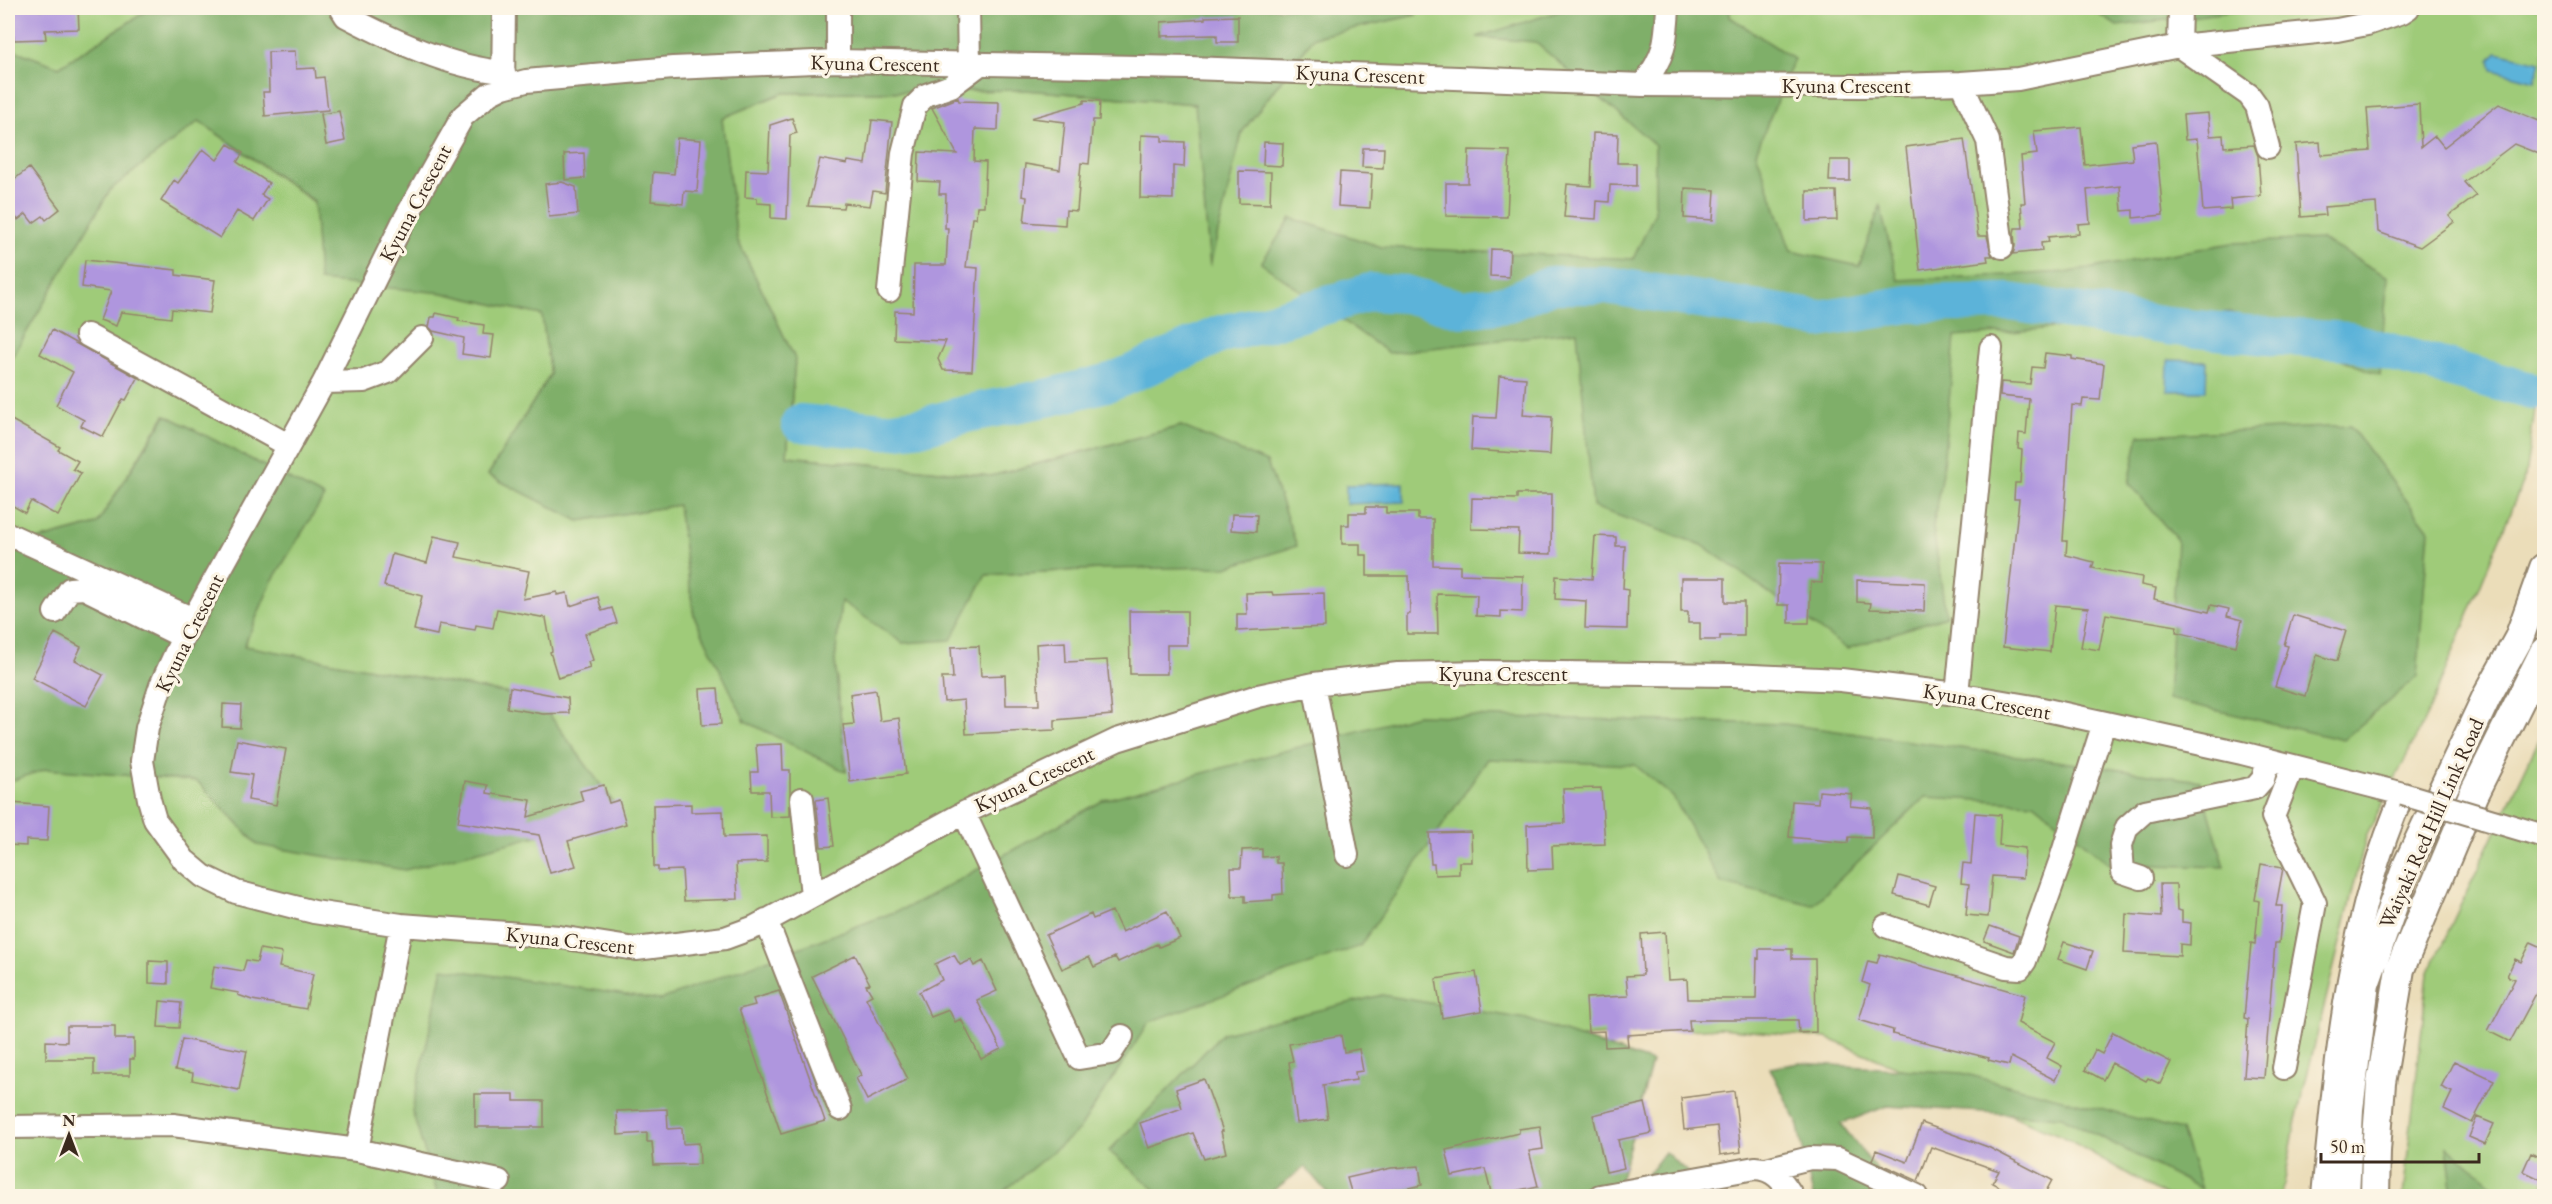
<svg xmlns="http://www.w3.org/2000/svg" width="2552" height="1204" font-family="'EB Garamond',serif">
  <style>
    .green { fill: #9fcb79; stroke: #6d7a4c; stroke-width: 1.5 }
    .forest { fill: #7faf69; stroke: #5d6c44; stroke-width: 1.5 }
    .water { fill: #5cb3d9; stroke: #4c6e7c; stroke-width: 1.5 }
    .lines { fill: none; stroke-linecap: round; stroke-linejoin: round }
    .river { stroke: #5cb3d9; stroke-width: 38 }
    .building { fill: #af96de }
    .minor-casing { stroke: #93846c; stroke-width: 26 }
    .major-casing { stroke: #93846c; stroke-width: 32 }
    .minor { stroke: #fff; stroke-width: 22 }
    .major { stroke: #fff; stroke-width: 28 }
    .minor-bridge-casing { stroke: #93846c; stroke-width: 26; stroke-linecap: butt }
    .minor-bridge { stroke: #fff; stroke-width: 22 }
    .labels { text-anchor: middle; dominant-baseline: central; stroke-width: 6; stroke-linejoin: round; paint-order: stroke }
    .street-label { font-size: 21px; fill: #3b2a1e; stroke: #fcf5e5 }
  </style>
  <rect width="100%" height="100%" fill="#fcf5e5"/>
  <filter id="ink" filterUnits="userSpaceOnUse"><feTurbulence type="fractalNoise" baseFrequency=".0167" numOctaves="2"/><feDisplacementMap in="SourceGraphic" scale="12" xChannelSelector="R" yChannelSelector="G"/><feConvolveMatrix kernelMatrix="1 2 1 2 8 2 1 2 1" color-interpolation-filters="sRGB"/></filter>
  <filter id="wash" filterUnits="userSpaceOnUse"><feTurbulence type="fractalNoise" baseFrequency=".008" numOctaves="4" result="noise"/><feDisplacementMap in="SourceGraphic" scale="24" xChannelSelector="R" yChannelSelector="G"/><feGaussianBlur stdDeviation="1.35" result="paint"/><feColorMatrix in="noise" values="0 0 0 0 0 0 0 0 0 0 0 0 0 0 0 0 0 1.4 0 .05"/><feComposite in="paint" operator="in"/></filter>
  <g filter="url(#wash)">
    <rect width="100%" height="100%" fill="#ebddb9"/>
    <!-- green -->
    <path class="green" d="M8,8H242L239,12H145L59,67L8,48Z
      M1401,8H2544V350L2525,476L2429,711L2366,837L2296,1120L2282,1196H2166L2064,1137L1827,1038L1719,1028L1507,1042L1166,1196H8V782L46,768L197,781L258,845L538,699L244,646L272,581L165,415L97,524L8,548V364L110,189L199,121L443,293L542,315L550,375L488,475L579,521L678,505L694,616L846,771L835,661L841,600L903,643L986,575L1100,569L1181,426L991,476L787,456L795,359L737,239L721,118L783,93L1026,90L1196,104L1210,263L1242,132L1314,37L1415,15Z
      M2544,729V1196H2403L2428,974Z"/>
    <!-- forest -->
    <path class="forest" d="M242,8H1401L1416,15L1314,37L1242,132L1210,266L1195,104L1026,90L783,93L722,118L737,239L795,359L787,456L991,476L1181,426L1267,462L1297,546L1226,567L1100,569L986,575L951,640L903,643L841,601L835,661L846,772L745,721L694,616L678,505L579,521L488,475L550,375L542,315L443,293L319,281L314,201L199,121L110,190L8,364V48L59,67L145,12H239Z
      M1570,8H1730V17L1794,59L1756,152L1791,251L1859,266L1880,206L1898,280L2070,272L2232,243L2321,239L2388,277L2379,375L2230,312L1955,337L1943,466L1933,527L1946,616L1847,649L1702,545L1593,507L1577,331L1389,353L1261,263L1291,218L1382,247L1633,259L1655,212V145L1535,42L1477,37Z
      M2089,8H2261L2117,26Z
      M166,415L324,497L272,581L244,646L538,699L622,814L405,870L258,845L197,781L46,769L8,782V548L97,524Z
      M2350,426L2429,530L2417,677L2343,740L2168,699L2177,540L2129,483L2139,435Z
      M1417,715L1785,724L2200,781L2225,867L2110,864L2034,803L1925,797L1813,905L1721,883L1673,797L1635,765L1488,759L1360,946L1149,1022L1079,1130L998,1196H438L412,1111L443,968L660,1000L913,905L1104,800Z
      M1382,995L1526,1019L1652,1062L1616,1196H1330L1305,1167L1266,1196H1163L1109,1151L1223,1033Z
      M1799,1063L1962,1073L2181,1130L2201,1189L2062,1117L1887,1106L1841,1124L1897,1196H1813L1797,1122L1770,1068Z
      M2447,1146L2498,1189L2505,1196H2453Z
      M1665,1152L1714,1196H1631Z"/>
    <!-- water -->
    <path class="water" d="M2497,52L2540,62L2535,81L2492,70L2490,60Z
      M2168,360L2207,361L2206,391H2167Z
      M1404,483V502L1346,504V485Z"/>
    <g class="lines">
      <!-- river -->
      <path class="river" d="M800,423L883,431L924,426L970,413L1051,397L1114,381L1221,334L1264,324L1370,292L1405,294L1462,309L1507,304L1551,285H1606L1819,319L1909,304L2010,302L2167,326L2268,336L2350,341L2531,391"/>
    </g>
    <g id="blocks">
      <!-- building -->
      <path class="building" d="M8,8H78L79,29L45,30L46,39L14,40L13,33H8Z
        M1238,16V42H1217V35L1161,36V22L1205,19V17Z
        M295,51L296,69L315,68L316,78L324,77L328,110L265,116L263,92H269L268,52Z
        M958,98L959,101L999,102L998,130L975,129L974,161L986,162L984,206H977L976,218H972L966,267L978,268L972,371L943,370L938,359L946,341L894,339L895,311L913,312L914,265H946L948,228H945L946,194H939L940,182L918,181L919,152L957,154L932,108Z
        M1084,100L1100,101L1099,120H1093L1089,164L1081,163L1077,211L1066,210L1065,225L1024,222L1027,197L1022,196L1025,164L1060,170L1065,122L1031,118L1084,103Z
        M2419,104L2421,147L2435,136L2444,147L2499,104L2544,123V142L2539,154L2514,144L2464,182L2476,196L2449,216L2454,222L2420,247L2378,232L2376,203L2324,207L2325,215L2301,217L2296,144L2320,142L2321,155L2370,151L2367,108Z
        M339,111L345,141L326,145L321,114Z
        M2208,113L2210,136L2223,135L2224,147L2254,145L2258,156L2261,196L2230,199L2231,209L2203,211L2197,139L2185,140L2183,115Z
        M792,118L797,133L790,135L787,219L771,218V204L757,203V198L745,197L746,170L768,171L770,125Z
        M872,120L892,122L885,193L873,191L870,206L844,203L843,208L808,206L820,159L847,164L848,161L866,164Z
        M2081,127L2085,165L2133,160L2131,144L2156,141L2163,215L2133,218V210L2122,211L2120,186L2087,190L2090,223L2078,224L2079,234L2048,237L2049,242L2041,243L2042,251L2013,254L2015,246L2014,233L2015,228H2023L2021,203H2025L2021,156L2037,154L2034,131Z
        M1593,133L1618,134L1617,163H1636V186L1610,185L1609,202L1597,201L1596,219L1564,217L1567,184L1591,186Z
        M1141,135L1162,136V141L1185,142L1184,167L1173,166V199L1140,198Z
        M677,138L701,140L697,192L684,191L683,204L651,201L653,172L674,174Z
        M1964,139L1978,236H1987L1992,256H1987L1988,261L1920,270L1906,147Z
        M1264,142L1283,143L1282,166L1263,165Z
        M228,144L243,153L237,162L269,183L261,195L268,199L254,221L237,211L220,238L161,201L174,180L178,183L203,149L217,160Z
        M1363,148H1384L1383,168L1362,167Z
        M1469,150L1510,151L1507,217L1446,216V183H1468Z
        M584,153L585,178L565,180L564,154Z
        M1830,160H1850V181H1829Z
        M29,168L60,209L46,220L43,216L33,223L26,214L18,220L8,207V184Z
        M1239,171L1271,172L1270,204L1239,203Z
        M1340,172L1372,174L1370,208L1338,206Z
        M562,182L576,187L578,214L549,217L545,184Z
        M1685,188L1715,190L1713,220L1684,218Z
        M1807,191H1836L1837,220L1807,221Z
        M1491,249L1510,250L1509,277L1490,276Z
        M85,260L176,270V275L215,280L210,313L172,309L171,318L121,312L116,326L100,320L111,291L82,287Z
        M436,313L459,318L458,321L484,325L483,334L494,335L491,358L462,354L464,338L433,331L429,327L431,317H435Z
        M52,330L138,378L126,400L123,399L103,437L81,426L84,420L56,405L73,372L40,354Z
        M2045,353L2072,356V359L2104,364L2100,400L2083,399L2082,406L2072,405L2063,541H2067L2066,555L2094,562L2092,568L2142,577L2141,585L2156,588L2154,599L2209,612L2211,605L2229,609L2227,616L2242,620L2236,646L2176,632L2177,626L2106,614L2099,650L2081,647L2088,608L2055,605L2050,652L2003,647L2019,499H2014L2015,483H2020L2022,450L2018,449L2019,433L2026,434L2029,399L2000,396L2001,382L2030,384L2032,367L2043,368Z
        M1499,376L1526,378L1523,415L1552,417L1550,455L1471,450L1473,417L1496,418Z
        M8,418L60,447L58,450L78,461L73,469L81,473L58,516L31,501L25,513L8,503Z
        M1517,494H1552L1551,554L1518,553L1519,530L1471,529L1472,498L1517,499Z
        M1366,507H1386V513H1418V519H1433V565L1460,566V574L1523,576L1522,612L1501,611V617L1476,616L1477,595L1437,594L1438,634H1407V614H1410L1409,576H1367V555H1360V544H1342V525H1349V513H1366Z
        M1232,514L1257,515L1256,532L1231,530Z
        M434,536L460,542L456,557L529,571L523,599L557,592V595L567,593L570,606L598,597L602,611L612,608L617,623L585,634L593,660L588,662L590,668L558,678L550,652L552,651L546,618L497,609L493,628L476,625L475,630L439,624L437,635L414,630L422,596L384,586L392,554L427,563Z
        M1595,536L1616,537V546H1625L1623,589L1628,590L1627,629L1585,628L1586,601L1555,599L1556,576L1592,579Z
        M1779,563L1822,564V583L1811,582L1809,623H1789V605H1778Z
        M1681,578H1725V602H1744V636H1720V640H1700V623H1688V612H1681Z
        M1857,580L1925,583L1924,611L1870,609L1871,603L1857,602Z
        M1272,592L1273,595L1324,593L1325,627L1237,631V614H1247L1246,593Z
        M1129,611H1187V645H1167V674H1130Z
        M2293,615L2346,631L2337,661L2317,655L2305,696L2275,687L2288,646L2284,645Z
        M55,633L81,647L75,660L103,675L86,706L32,678Z
        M1065,642L1066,662L1107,660L1112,715L1055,720V730L966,734L964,700L944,702L942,678H953L951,647L979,646L981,676L1005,675L1006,705H1039L1036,644Z
        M510,687L568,698L569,713L543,714L507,708Z
        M718,688L721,724L702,725L700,689Z
        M876,690L880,721L899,718L906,774L850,782L843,725L854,724L850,694Z
        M223,704L241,705L240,728L222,727Z
        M237,740L286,749L276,805L248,800L252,775L231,772Z
        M782,744L783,770H790V816L770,817L769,791H752L751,772H758L756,745Z
        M465,781L488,785L487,793L531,800L528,817L583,801L580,791L604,785L609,803L619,800L626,824L568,841L576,866L550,873L539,835L458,822Z
        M1601,788L1605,844L1552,846L1553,869L1528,870L1527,825L1565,823L1563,789Z
        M1819,791L1852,794L1850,806L1872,808V838L1849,837L1848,843L1789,837L1792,801L1818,803Z
        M828,798L834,846L821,847L816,800Z
        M11,803L49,806L47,841L26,840V846L8,845V812H11Z
        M691,804V812L723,811L724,837L767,836V862L736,863L738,899L684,901L682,870L658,871V867H654L653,805Z
        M1975,813L2001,815L1999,845L2025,848L2023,878L1992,876L1988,917L1966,915L1969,884L1961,883L1963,863L1971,864Z
        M1471,832L1472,862H1459V874L1435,875L1434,864H1431L1429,833Z
        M1262,849V857L1276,856V863H1282L1283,894L1273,895V900L1245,902V896H1232L1231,868H1241L1242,850Z
        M2261,864L2283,868L2276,906H2282L2279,943H2275L2264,1078L2244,1077L2248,1019L2244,1018L2251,943L2255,944L2259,901L2255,900Z
        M1899,876L1935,886L1929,905L1894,895Z
        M2160,884H2176L2177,910L2182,911V922L2191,923L2190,945L2180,944V956L2124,953L2126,914L2161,917Z
        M1112,911L1122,932L1167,911L1180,938L1159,947L1157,944L1118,962L1115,957L1094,967L1089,957L1062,969L1046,935L1091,914L1093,919Z
        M1990,926L2019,936L2014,952L1984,941Z
        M1665,932L1668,980L1687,979L1688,999H1756L1757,958L1759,959V949H1792V959H1815L1816,1032L1799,1033L1798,1020H1689L1690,1031L1627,1035L1628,1046L1605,1047L1604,1031L1588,1032L1586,998L1628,996L1626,976L1643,975L1641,934Z
        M2064,942L2093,951L2087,969L2058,959Z
        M2531,942L2544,948V993L2538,990L2510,1042L2488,1031L2515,979L2507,976L2515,959L2521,962Z
        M260,949L282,953L279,967L313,974L306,1009L252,1000L238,995L239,993L210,988L214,966L243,971L246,960L257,962Z
        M1880,954L2025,995L2018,1023L2055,1042L2047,1058L2062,1066L2055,1080L2011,1057L2009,1065L1988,1060L1989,1058L1892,1034L1893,1030L1859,1020L1870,985L1862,982L1868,961L1877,963Z
        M855,955L870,984L866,985L872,995L866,998L908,1079L867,1100L856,1078L861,1075L812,976Z
        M954,955L960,965L971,960L974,966L983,961L997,991L977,1000L1001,1049L981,1059L961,1019L955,1022L949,1010L931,1017L919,992L942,980L935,964Z
        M149,961L168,962V984L149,983Z
        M1476,972L1482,1011L1442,1018L1436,979Z
        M779,991L825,1121L781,1134L739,1009L755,1005L753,999Z
        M160,1001L181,1003L179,1028L158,1027Z
        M67,1026H115V1039H134V1059H130V1075H94V1059H46V1041L67,1042Z
        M2113,1032L2171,1062L2160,1084L2148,1078L2146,1081L2112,1063L2103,1080L2085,1070L2095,1050L2102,1054Z
        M1341,1035L1344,1052L1359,1049L1363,1071L1355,1072L1356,1080L1323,1085L1328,1119L1297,1123L1289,1062L1293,1061L1289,1044Z
        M182,1039L247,1051L239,1090L192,1080L193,1073L175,1070Z
        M2454,1061L2494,1080L2472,1123L2444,1109L2452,1092L2441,1087Z
        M1204,1079L1223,1131H1221L1226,1153L1204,1159L1193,1133L1149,1148L1140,1123L1182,1108L1176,1089Z
        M1734,1091L1741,1152L1720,1155L1717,1126L1684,1130L1681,1098Z
        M475,1094H514V1101H544V1127H475Z
        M1645,1103L1652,1133L1618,1140L1624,1168L1606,1172L1593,1115Z
        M667,1109L668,1129L682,1128L683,1144L699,1143L700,1164L654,1165L652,1142H647V1133L618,1135L617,1111Z
        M2477,1117L2494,1124L2485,1144L2469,1137Z
        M1922,1123L1988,1147L2052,1180L2043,1197H2019L1992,1183L1999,1171L1931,1147L1918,1181L1872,1160L1876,1150L1907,1162Z
        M1540,1126L1543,1149L1529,1151L1538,1186L1492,1196L1485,1169L1452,1176L1446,1150L1519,1133V1129Z
        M2531,1153L2544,1159V1181L2523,1171Z
        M1419,1166L1422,1185L1373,1197H1365L1364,1192L1352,1195L1347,1178L1391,1168Z"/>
    </g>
  </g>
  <g filter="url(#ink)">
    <use href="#blocks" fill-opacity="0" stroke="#93846c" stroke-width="1.5"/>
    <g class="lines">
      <!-- minor casing -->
      <g class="minor-casing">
        <path id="minor" d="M341,8L346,16C392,40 451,68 504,72
          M968,8L969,65
          M2180,8L2179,46L2249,95L2257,106L2268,147
          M838,61V8
          M1961,83L1988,141L2002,247
          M1643,85C1665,55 1666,43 1668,8
          M503,87L504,8
          M889,291L903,153L915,106L926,95L951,86L979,65
          M87,335L288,445
          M324,382L364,381L388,372L422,338
          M8,534L193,619
          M55,612L70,589L84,588L183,637
          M1314,684L1347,855
          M1957,694L1991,348
          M802,799L812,895
          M964,813L1079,1058L1111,1053L1122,1036
          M2483,818L2544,836
          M2141,878L2123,872L2121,845L2127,827L2145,811L2255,788L2263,779L2268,760
          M766,920L840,1109
          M1886,926L2006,967L2020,968L2025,961L2060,862L2104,723
          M2284,1068L2315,903L2273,817L2293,766
          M8,1127L173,1125L357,1150L499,1181
          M357,1150L401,925
          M1766,1169L1810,1158L1838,1159L1917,1196
          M1600,1196L1755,1168C1774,1169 1783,1181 1792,1196
          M2323,1196C2336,1061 2347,921 2403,794L2242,753L2033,707L1957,694L1841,680L1731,675L1481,672L1398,674L1314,684L1258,696L1117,740L964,813L755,927L725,938L636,949L559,937L401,925L314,912L236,892L203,876L184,860L155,820L149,799L142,761L147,728L161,685L183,637L324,382L402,224L463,116L489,94L503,87L526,81L673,68L838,61L1190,68L1643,85L1864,86L1961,83L2018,79L2179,46L2337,30L2367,24L2402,12L2408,8"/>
      </g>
      <!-- major casing -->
      <g class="major-casing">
        <path id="major" d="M2345,1196L2349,1109L2365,984L2407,866L2487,696L2519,638L2544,568
          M2375,1196L2376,1151L2381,1083L2400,969L2473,795L2544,652"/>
      </g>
      <!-- minor -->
      <use href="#minor" class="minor"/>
      <!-- major -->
      <use href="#major" class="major"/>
      <!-- minor-bridge casing -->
      <g class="minor-bridge-casing">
        <path id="minor-bridge" d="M2403,794L2483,818"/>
      </g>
      <!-- minor-bridge -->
      <use href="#minor-bridge" class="minor-bridge"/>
    </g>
  </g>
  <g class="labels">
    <!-- street labels -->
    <g class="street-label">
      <text transform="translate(875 63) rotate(1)">Kyuna Crescent</text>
      <text transform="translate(1360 74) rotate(2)">Kyuna Crescent</text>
      <text x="1846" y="85">Kyuna Crescent</text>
      <text transform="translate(415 203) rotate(-62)">Kyuna Crescent</text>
      <text transform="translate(189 633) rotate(-64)">Kyuna Crescent</text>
      <text x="1503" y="673">Kyuna Crescent</text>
      <text transform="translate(1987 701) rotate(10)">Kyuna Crescent</text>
      <text transform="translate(1034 779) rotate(-25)">Kyuna Crescent</text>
      <text transform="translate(2431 823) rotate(-66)">Waiyaki Red Hill Link Road</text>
      <text transform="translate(570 940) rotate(6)">Kyuna Crescent</text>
    </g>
  </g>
  <!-- margin -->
  <rect width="2552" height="1204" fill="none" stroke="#fcf5e5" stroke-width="30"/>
  <!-- north arrow -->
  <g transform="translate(69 1135)" stroke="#fcf5e5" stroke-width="4.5" paint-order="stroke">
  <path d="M0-4.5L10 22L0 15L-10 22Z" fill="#3b2a1e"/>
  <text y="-9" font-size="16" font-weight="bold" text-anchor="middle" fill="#3b2a1e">N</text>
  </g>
  <!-- scale -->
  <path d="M2321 1153v9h158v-9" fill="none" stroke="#3b2a1e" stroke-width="3"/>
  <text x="2330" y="1153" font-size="18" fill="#3b2a1e" stroke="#fcf5e5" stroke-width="4.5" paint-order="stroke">50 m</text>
</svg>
